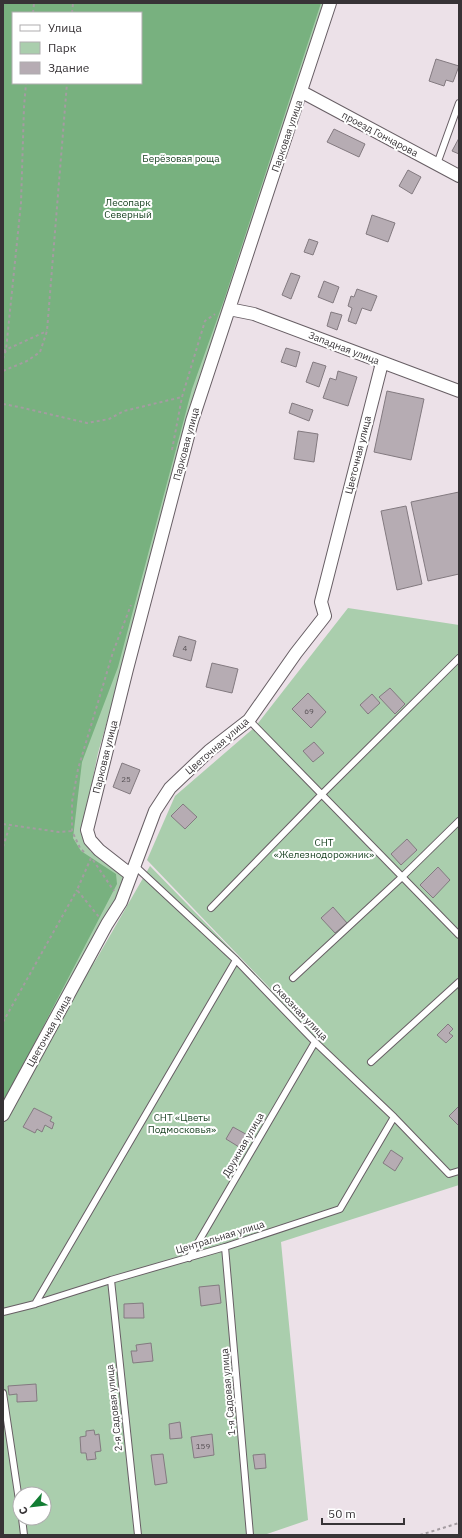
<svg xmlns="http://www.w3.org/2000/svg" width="462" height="1538" font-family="'IBM Plex Sans',sans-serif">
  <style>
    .green { fill: #aacead; fill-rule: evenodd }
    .forest { fill: #78b17f; fill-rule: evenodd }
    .building { fill: #b6acb3; stroke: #837a80 }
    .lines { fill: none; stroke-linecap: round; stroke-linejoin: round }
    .lane-casing { stroke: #675e64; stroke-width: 8 }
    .street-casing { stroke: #675e64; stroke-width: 14 }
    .path { stroke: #a49ca1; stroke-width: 2; stroke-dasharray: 3 3; stroke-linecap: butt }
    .lane { stroke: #fff; stroke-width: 6 }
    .street { stroke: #fff; stroke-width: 12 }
    .labels { text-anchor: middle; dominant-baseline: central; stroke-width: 4; stroke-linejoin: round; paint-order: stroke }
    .number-label { font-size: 8px; fill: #575155 }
    .street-label { font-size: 10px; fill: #373336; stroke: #fff }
    .park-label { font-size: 10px; fill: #133d1c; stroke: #fff }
  </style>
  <rect width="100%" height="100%" fill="#ece1e8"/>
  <!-- green -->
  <path class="green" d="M3,3H327L166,518L98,753L90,792V851L123,870L125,898L93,965L150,866L311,1031L147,860L175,796L255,727L348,608L459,625V1185L281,1242L308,1520L264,1535H3ZM13,13H141V83H13ZM20,1494H44V1518H20Z"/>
  <!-- forest -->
  <path class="forest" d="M3,3H321L225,297L192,389L118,667L82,762L73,838L81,851L116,874L117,884L3,1104ZM13,13H141V83H13Z"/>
  <!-- building -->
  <path class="building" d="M436,59L459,66L453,82L446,80L444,86L429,81Z
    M334,129L365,144L359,157L327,142Z
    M459,138V154L452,151Z
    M408,170L421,177L412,194L399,186Z
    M372,215L395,223L388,242L366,234Z
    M309,239L318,242L313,255L304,252Z
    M291,273L300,276L291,299L282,295Z
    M324,281L339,287L333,303L318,297Z
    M357,289L377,296L371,311L362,308L356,324L348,321L352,308L348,306L351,296L354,297Z
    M331,312L342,315L337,330L327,326Z
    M286,348L300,352L296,367L281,362Z
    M313,362L326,366L319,387L306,382Z
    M338,371L357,377L348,406L323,398L330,378L336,380Z
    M387,391L424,399L411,460L374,452Z
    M292,403L313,410L309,421L289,413Z
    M298,431L318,434L314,462L294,459Z
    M459,492V574L428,581L411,502Z
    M406,506L422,584L397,590L381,511Z
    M179,636L196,641L191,661L173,656Z
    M212,663L238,669L232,693L206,687Z
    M390,688L405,704L395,714L379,697Z
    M308,693L326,712L311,728L292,709Z
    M372,694L380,703L368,714L360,705Z
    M314,742L324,753L313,762L303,751Z
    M122,763L140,770L130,794L113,787Z
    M183,804L197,817L185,829L171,816Z
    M407,839L417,850L401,865L391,854Z
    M438,867L450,880L433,898L420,885Z
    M333,907L347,923L335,933L321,918Z
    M448,1024L453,1029L449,1033L453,1036L446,1043L437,1035Z
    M459,1106V1126L449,1116Z
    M34,1108L52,1117L50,1121L54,1123L52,1129L45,1125L42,1132L37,1129L35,1133L23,1127Z
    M233,1127L251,1137L244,1150L226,1139Z
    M391,1150L403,1158L395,1171L383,1163Z
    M219,1285L221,1303L201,1306L199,1287Z
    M143,1303L144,1318H124V1304Z
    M151,1343L153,1361L133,1363L131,1351H137L136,1345Z
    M36,1384L37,1401L17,1402V1394L9,1395L8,1386Z
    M180,1422L182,1438L170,1439L169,1424Z
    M94,1430L95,1435L99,1434L101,1451L95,1452L96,1459L87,1460L86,1453H81L80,1437L86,1436V1431Z
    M212,1434L214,1455L194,1458L191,1437Z
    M163,1454L167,1483L155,1485L151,1455Z
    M265,1454L266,1468L255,1469L253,1455Z"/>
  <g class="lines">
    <!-- lane casing -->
    <g class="lane-casing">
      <path id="lane" d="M437,164L459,103
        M249,720L459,935
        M135,866L236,960L315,1042L394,1117L449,1174L459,1171
        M211,908L321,795L459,658
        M293,978L402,877L459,821
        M371,1062L459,982
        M225,1247L250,1535
        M189,1258L315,1042
        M111,1280L138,1535
        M35,1304L236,960
        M3,1312L35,1304L111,1280L225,1247L340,1209L394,1117
        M3,1393L20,1507
        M22,1518L24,1535"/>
    </g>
    <!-- street casing -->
    <g class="street-casing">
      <path id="street" d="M302,92L459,176
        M229,309L254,314L459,391
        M131,875L99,850L90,840L87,830L127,669L192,421L330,3
        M3,1115L107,924L121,902L155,811L170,788L209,751L249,720L296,653L325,616L321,602L382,363"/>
    </g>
    <!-- path -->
    <path class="path" d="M33,13L34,3
      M72,13L73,3
      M3,351L47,331
      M3,359L6,350L21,203L24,107L26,83
      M3,371L27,361L40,352L47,331L67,83
      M3,404L19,407L87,423L109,419L124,411L182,397
      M172,450L182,397L205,321L215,314
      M3,824L59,832L72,831
      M3,847L10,825
      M84,852L80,848L72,831V802L78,769L113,652L131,605
      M91,858L77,890L99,917
      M93,860L114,891
      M3,1022L77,890
      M420,1535L459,1523"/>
    <!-- lane -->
    <use href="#lane" class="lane"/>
    <!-- street -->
    <use href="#street" class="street"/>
  </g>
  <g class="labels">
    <!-- number labels -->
    <g class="number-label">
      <text x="185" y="648">4</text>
      <text x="309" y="711">69</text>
      <text x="126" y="779">25</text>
      <text x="203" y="1446">159</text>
    </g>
    <!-- street labels -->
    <g class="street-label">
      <text transform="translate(380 134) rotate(28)">проезд Гончарова</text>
      <text transform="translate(287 136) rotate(-71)">Парковая улица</text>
      <text transform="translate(344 348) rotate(21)">Западная улица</text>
      <text transform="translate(186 444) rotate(-75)">Парковая улица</text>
      <text transform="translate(358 455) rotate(-76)">Цветочная улица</text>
      <text transform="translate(217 746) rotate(-41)">Цветочная улица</text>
      <text transform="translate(105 757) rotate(-76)">Парковая улица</text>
      <text transform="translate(300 1012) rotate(46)">Сквозная улица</text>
      <text transform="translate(49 1031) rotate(-61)">Цветочная улица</text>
      <text transform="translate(243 1145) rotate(-60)">Дружная улица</text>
      <text transform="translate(220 1237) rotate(-17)">Центральная улица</text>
      <text transform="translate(228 1392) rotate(-95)">1-я Садовая улица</text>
      <text transform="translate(114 1408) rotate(-96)">2-я Садовая улица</text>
    </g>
    <!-- park labels -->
    <g class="park-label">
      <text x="181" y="158">Берёзовая роща</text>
      <text x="128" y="202">Лесопарк<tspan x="128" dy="12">Северный</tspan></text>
      <text x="324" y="842">СНТ<tspan x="324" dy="12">«Железнодорожник»</tspan></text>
      <text x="182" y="1117">СНТ «Цветы<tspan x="182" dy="12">Подмосковья»</tspan></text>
    </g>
  </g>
  <!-- border -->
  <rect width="462" height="1538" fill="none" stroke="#373336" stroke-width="8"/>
  <!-- legend -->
  <rect x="12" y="12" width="130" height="72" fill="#ffffff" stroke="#afadaf"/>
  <rect x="20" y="25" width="20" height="6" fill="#ffffff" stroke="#afadaf"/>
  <text x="48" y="32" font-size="12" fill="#373336">Улица</text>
  <rect x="20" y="42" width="20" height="12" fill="#aacead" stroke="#afadaf"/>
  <text x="48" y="52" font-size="12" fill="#373336">Парк</text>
  <rect x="20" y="62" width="20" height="12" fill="#b6acb3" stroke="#afadaf"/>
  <text x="48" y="72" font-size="12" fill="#373336">Здание</text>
  <!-- north arrow -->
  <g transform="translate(32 1506) rotate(242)"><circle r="19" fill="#ffffff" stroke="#afadaf"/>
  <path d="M0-3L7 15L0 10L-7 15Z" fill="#127d33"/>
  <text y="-6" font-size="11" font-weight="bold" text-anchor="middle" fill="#373336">С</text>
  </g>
  <!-- scale -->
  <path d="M322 1518v6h82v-6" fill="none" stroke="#373336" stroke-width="2"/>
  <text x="328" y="1518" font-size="12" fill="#373336" stroke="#ffffff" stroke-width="3" paint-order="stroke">50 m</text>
</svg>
